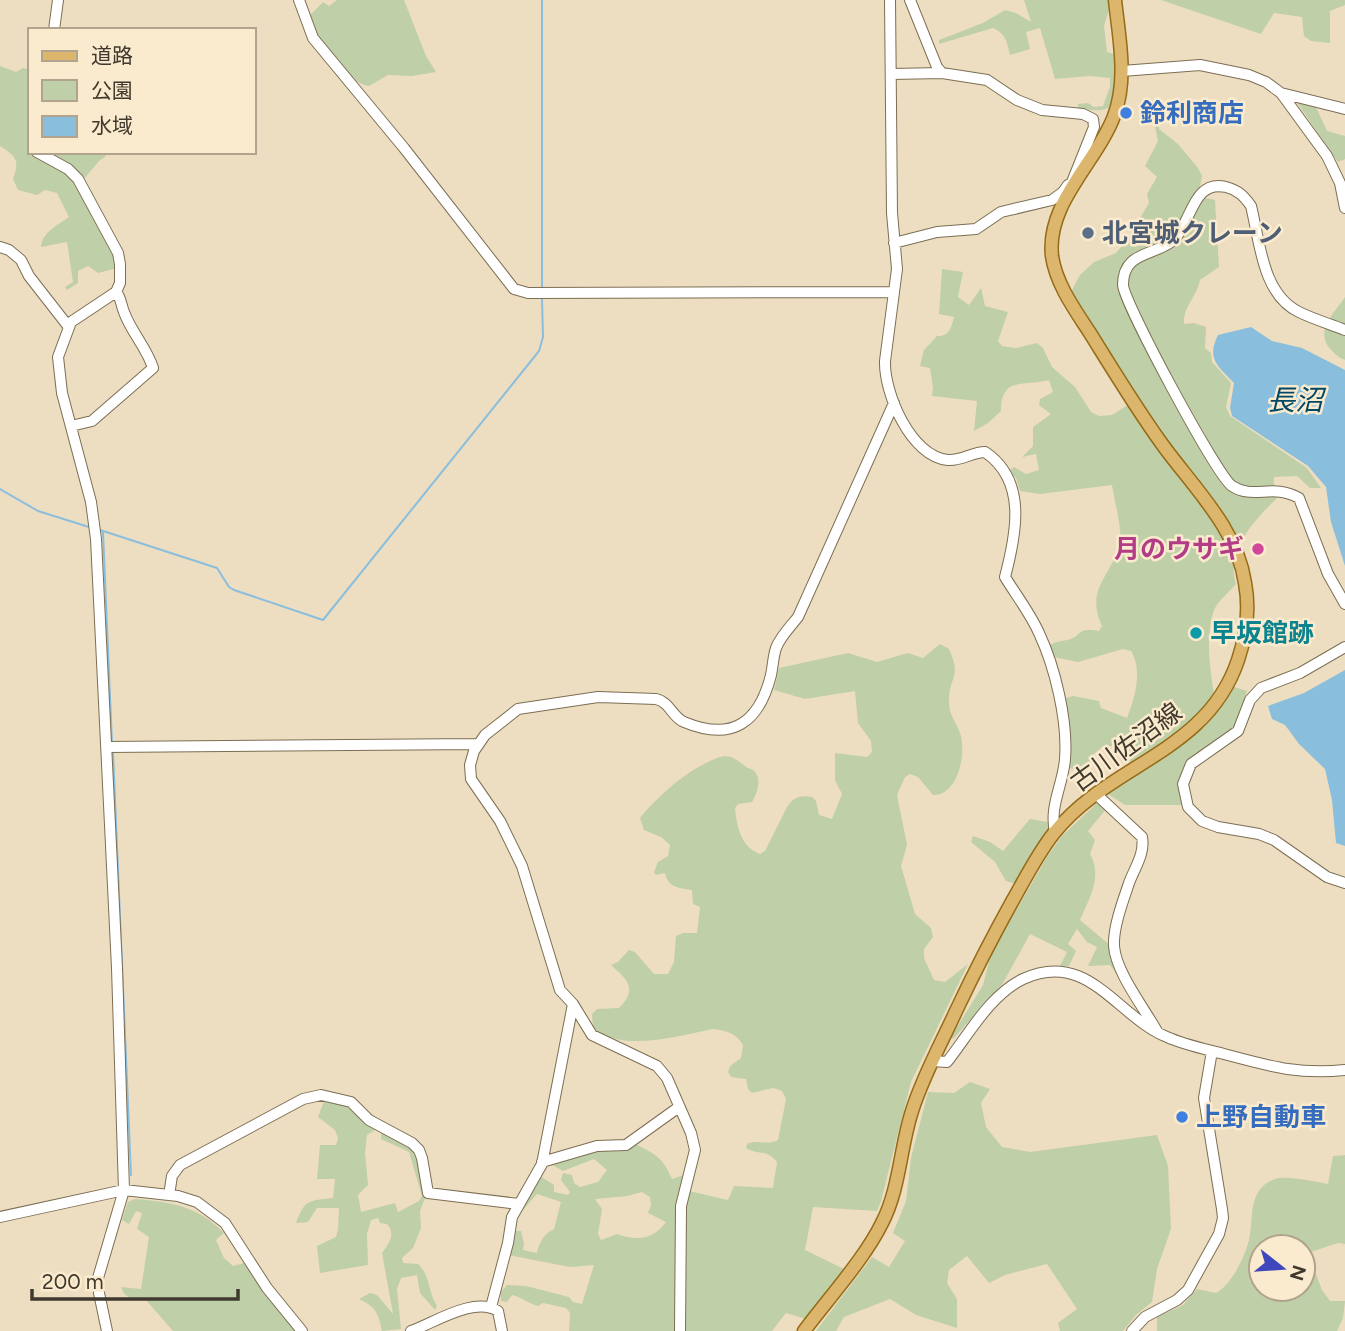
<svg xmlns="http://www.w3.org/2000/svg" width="1345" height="1331" font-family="Figtree,'Noto Sans JP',sans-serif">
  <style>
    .green { fill: #bfcfa7; fill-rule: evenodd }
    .water { fill: #8abedd }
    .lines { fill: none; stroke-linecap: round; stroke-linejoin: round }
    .stream { stroke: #8abedd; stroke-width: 2 }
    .minor-casing { stroke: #7c6e54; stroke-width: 12 }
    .major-casing { stroke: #956b17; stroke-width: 15 }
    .minor { stroke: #fff; stroke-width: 10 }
    .major { stroke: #dbb66c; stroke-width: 12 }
    .shop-dot { fill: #3f7fe0; stroke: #fbebce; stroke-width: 2.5 }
    .service-dot { fill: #5c6f8a; stroke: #fbebce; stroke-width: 2.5 }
    .hotel-dot { fill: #d1479c; stroke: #fbebce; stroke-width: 2.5 }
    .culture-dot { fill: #0f9aa8; stroke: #fbebce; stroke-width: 2.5 }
    .labels { text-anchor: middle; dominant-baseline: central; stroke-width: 5; stroke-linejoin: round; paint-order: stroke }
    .shop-label { font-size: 26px; font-weight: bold; fill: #366cbe; stroke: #fbebce; text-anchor: start }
    .service-label { font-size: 26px; font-weight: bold; fill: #4e5e75; stroke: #fbebce; text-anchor: start }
    .hotel-label { font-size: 26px; font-weight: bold; fill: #b23c85; stroke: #fbebce; text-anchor: end }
    .culture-label { font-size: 26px; font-weight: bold; fill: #0d838f; stroke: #fbebce; text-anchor: start }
    .street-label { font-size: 26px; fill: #40392e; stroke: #fbebce }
    .water-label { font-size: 28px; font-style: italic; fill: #004866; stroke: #fbebce }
  </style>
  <rect width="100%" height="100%" fill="#eedec1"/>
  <!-- green -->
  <path class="green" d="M337,0H404L426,56L436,72L412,76L388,75L369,86C346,83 317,39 308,17L323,2L329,6Z
    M1024,0H1108L1109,10L1104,26L1107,52L1114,54C1115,66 1118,103 1106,109C1098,112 1086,109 1078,108V104L1088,103L1094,107L1103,106L1110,87V78L1090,76L1055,79L1040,28L1026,32L1030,49L1010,55C1007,42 1006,34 993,28L939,44V40L983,23L1005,10L1016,13L1031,22Z
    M1161,0H1345V5L1330,11V43L1311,41L1304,36L1302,17L1274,13L1261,34Z
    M0,66L16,72L23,68L30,70V152L66,173L76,182L108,247L114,255L117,268L98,273L88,266L78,271V283L67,290L65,287L73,282L67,242L41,247C42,232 58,225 69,217L57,193L45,190L37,195L18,190L13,179C20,160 16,156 0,146Z
    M1296,101L1316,107L1327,131L1345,136V159L1338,162Z
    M1160,107L1159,129L1178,144L1198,168L1202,176L1199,191L1206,198L1215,200L1219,267L1200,280C1196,299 1183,306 1184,324L1194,323L1206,327L1205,348L1211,353L1212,362L1231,383L1226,407L1230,416L1307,468L1321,488H1310L1297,476L1274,477V484L1279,496C1256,519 1225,549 1236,584C1229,592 1218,601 1214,610C1205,636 1210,668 1214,694L1228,698L1234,687L1247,691L1239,723L1185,767C1178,781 1179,790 1182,805H1125L1108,794L1139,773L1113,746H1103L1094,754L1087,769L1079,772L1070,768V739L1063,699L1073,696L1099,701L1101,708L1127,718C1135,697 1143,671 1131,651L1123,649L1078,662L1054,657L1050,645C1056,642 1060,641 1067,640C1083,637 1074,627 1099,631L1102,626C1085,590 1110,577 1120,545C1123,532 1114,499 1112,485L1040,494L1020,491L1016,478L1009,471L1014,467L1026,474L1039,470L1036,454L1022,457L1033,446V427L1051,414L1039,405L1040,399L1053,392L1049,380C1025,387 1001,375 1001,411L988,423L974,431L977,401L932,396L933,387L930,368L920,366L924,350L937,336C950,336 951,328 954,317L939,314L942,269L963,272L958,297L969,305L981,288L985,306L1008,312L998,341L1002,346L1016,348L1037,343L1043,348L1052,367L1075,387L1091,412L1099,416L1112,415L1137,399L1071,292L1080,275L1094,262L1116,253L1127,240L1149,203L1147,194L1157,177L1145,166L1158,141L1154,121Z
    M44,152H107L105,157L99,161L83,180Z
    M1345,297V360C1337,357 1333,352 1328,346C1316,329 1336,311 1345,297Z
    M940,644L949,649C962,678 949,676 949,702C949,715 956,722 960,733C967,753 958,796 933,795L918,777L910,774L905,777L897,795L907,845L901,866L915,914L931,928L933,937L924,949V958L934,980L945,982L968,964L911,1082L881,1201L877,1211L813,1207L805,1250L846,1270L806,1319L786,1313L772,1331H685L686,1209L689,1191L728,1200L734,1186L773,1188L777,1162C766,1148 759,1156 746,1148L747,1144C757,1139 768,1146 778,1140L786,1099L782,1091L773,1088L752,1093L748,1089L746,1079L731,1077L728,1072L730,1066L741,1058L743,1045C736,1033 727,1031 714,1029C679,1035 622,1054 593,1027L592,1014L597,1009L619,1008C639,988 626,979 611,965L618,962L629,950L635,952L654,974H668L674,962L676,936L683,933H697L700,907L693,904L692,890C680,888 668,888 665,873L656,875L654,872L658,862L668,856L670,845L661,837L644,830L640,818C659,795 688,769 717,758C729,753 736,759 745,766C749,770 751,767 755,772C762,780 757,794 752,802L738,804L735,808C737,827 741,847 760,854L765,851L787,807C793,797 801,795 812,797L816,801L819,815L832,819L842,794L835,780V753L867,757L872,752L871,741L858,723L855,691L805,699L774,690L779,668L848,653L877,662L908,653L923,658Z
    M1099,801L1107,808L1088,831L1095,840L1090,854C1103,876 1089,899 1080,920L1112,947L1130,991L1110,965L1088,966L1097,947L1087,942L1077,929L1068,944L1076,951L1069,966H1060L1067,952L1030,934L1003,983L953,1039L951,1037L983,985L991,954L1047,857L1062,836Z
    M1030,819L1048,822L1049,832L1016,884L1006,881L995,862L971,842L973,836L990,842L1003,851Z
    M970,1082L990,1089L981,1103L986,1127L1002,1147L1030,1152L1157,1135L1168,1166L1171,1229L1157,1269L1152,1302L1136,1315L1123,1331H1060L1058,1323L1077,1309L1047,1264L1005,1275L989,1283L967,1256L949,1270L947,1283L957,1299V1328L916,1315L890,1299L844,1317L836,1331H816L872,1257L889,1267L905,1241L893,1233L906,1201L911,1158L928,1092L954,1093Z
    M324,1101L346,1106L375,1130L367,1135L365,1152L368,1185L358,1195L361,1212L395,1203L398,1212L419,1201L422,1196L409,1152L381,1139V1133L401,1140L416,1152L425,1198L420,1211L421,1228L413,1248L402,1258L403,1263L418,1264C431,1276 427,1290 437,1306L435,1310L420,1293L417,1275L401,1278L397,1289L401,1329L382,1331C378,1311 375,1307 359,1299L370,1293L377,1295L393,1314L382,1253C389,1244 396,1234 387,1224L380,1223L378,1218L371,1220L367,1234L368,1265L320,1273L317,1246L336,1237L338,1229L339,1208H317L308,1222L296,1223C305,1199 308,1201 333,1198L335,1179H317L320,1145H336L338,1138L335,1130L318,1117Z
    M635,1144C656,1154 663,1158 672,1179L684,1175L677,1207V1331H569L570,1313L566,1308L543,1303L538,1306C527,1303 522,1297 512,1295L507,1302L501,1301V1292L507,1285L526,1286L569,1297L573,1302L582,1304L594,1265L570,1267L508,1255L512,1234L516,1231H521L524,1244L523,1250L537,1253C539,1242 544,1234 554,1229L561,1202L537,1194L522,1211L519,1210L540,1176L554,1185V1192L568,1195L570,1192L561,1180L563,1173L572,1175L574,1183L580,1187L598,1182L607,1170L594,1159L563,1171L549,1163L596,1149ZM642,1192L650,1197L651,1205L648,1213L666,1222C653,1240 637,1241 617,1234L601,1240L598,1234L602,1209L595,1199L627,1196Z
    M1345,1155V1244L1338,1243L1308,1253L1322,1290L1330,1301H1345L1343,1318L1337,1331H1157V1317L1183,1305L1197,1289L1216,1293C1231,1285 1245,1257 1249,1240C1254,1218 1247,1189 1275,1179C1285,1175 1316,1182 1328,1184L1333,1156ZM1261,1247H1303V1289H1261Z
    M135,1199C171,1202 198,1206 224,1233L216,1240L224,1258L233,1266L244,1263L296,1331H173L146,1300C134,1300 125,1299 121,1287L141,1289L149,1237L137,1229L142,1213L136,1211L129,1224L122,1220L128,1202Z"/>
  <!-- water -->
  <path class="water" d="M1251,327L1272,341L1302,348L1345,370V566L1331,522L1326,487L1308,466L1232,416L1230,408L1234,383C1218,366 1206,359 1218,335Z
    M1345,670V846L1336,843L1332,800L1325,769L1299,744L1285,725L1272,719L1268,706L1304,693Z"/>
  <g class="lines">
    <!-- stream -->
    <path class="stream" d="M542,0V289
      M0,489L38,511L89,527
      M97,529L217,568L229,587L234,590L323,620L539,351L543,337L542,299
      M103,532L112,743
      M113,752L131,1175"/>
    <!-- minor casing -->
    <g class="minor-casing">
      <path id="minor" d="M299,0L313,38L404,148L514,289L528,293L894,292
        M890,0L892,213L897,269L885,361C884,393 911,457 948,460C962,461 972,452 985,452C1028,481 1016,535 1005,577C1016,595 1030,613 1039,633C1055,667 1068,721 1065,759C1063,785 1049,806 1055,832
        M910,0L937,67L942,73L987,80L1017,100L1042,110L1083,114L1093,119L1094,127L1072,182
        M54,30L58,0
        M1122,71L1200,65L1249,75L1266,82L1281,93L1327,156L1340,183L1345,208
        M891,74L942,73
        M1281,93L1345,109
        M37,152L68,169L78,179L118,253L120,264V283L116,292L71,322L58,357L62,393L91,502L96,539L117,968L124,1190L98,1278L99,1293L107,1331
        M894,243L937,232L976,229L1001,212L1052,200L1063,192L1068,185
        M0,247L9,250L21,260L29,276L68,326
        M1345,330C1330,324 1313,319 1299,312C1262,294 1260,242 1251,206C1244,196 1238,190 1226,187C1191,179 1192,226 1171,242C1152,256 1123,252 1123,285C1124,303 1217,476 1232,486C1253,500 1273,483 1299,498L1328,574L1345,604
        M71,426L92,421L153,368C147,348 131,332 124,312C121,305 121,297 116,292
        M1345,647L1300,673L1261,688L1250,700L1238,731L1191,764L1183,784L1188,807L1202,821L1218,827L1259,834L1274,840L1327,877L1345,883
        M106,747L477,744
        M1096,794L1142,837C1145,854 1135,867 1129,883C1123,901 1113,927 1114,946C1116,973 1145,1009 1158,1033
        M932,1061L947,1062C969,1034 990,995 1023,979C1088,949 1116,1016 1167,1037C1185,1045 1205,1049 1224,1054C1269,1066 1298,1075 1345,1070
        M542,1162L597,1146L626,1145L679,1107
        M169,1195L172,1176L180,1165L303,1099L321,1095L351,1102L369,1120L412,1143L419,1150L422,1158L428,1193L519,1204
        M0,1217L124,1190L178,1196L197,1202L225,1223L267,1288L302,1331
        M491,1307L508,1243L512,1217L542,1164L573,1004
        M411,1331C434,1323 474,1296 498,1311L502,1331
        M680,1331L681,1206L695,1150L691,1133L667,1078L657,1066L592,1035L573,1004L560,990L522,866L500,821L471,779L470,765L474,751L485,735L518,709L598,697L656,699C670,702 672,717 684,722C732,742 759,723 771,675C773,666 773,657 776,648C780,637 790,627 798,617L894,403
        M1132,1331L1145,1317L1177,1300L1188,1290L1219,1234L1223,1218L1222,1209L1204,1098L1212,1051"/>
    </g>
    <!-- major casing -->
    <g class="major-casing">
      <path id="major" d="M804,1331C828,1299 865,1258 882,1223C900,1188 900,1148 912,1111C923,1076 941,1044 956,1011C974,973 993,936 1013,900C1026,877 1038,853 1054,833C1110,763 1207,753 1238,660C1246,636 1250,609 1245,583C1237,528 1193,487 1162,444C1136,408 1113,370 1090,333C1075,310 1056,284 1052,256C1046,203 1097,162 1114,116C1128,79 1119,38 1115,0"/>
    </g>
    <!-- minor -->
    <use href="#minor" class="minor"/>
    <!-- major -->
    <use href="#major" class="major"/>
  </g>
  <!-- markers -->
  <g class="shop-dot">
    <circle cx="1126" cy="113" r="7"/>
    <circle cx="1182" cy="1117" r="7"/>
  </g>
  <circle class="service-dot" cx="1088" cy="233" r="7"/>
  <circle class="hotel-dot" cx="1258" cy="549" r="7"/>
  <circle class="culture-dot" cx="1196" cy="633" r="7"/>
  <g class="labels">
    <!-- shop labels -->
    <g class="shop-label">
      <text x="1140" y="113">鈴利商店</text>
      <text x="1196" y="1117">上野自動車</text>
    </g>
    <!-- service labels -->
    <g class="service-label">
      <text x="1102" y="233">北宮城クレーン</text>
    </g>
    <!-- hotel labels -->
    <g class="hotel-label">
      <text x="1244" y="549">月のウサギ</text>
    </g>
    <!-- culture labels -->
    <g class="culture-label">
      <text x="1210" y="633">早坂館跡</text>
    </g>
    <!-- street labels -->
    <g class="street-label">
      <text transform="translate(1126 747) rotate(-36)">古川佐沼線</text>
    </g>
    <!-- water labels -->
    <g class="water-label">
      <text x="1295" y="400">長沼</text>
    </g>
  </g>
  <!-- legend -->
  <rect x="28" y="28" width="228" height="126" fill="#fbebce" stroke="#b0a48e" stroke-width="2"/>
  <rect x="42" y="51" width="35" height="10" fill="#dbb66c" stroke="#b0a48e" stroke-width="2"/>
  <text x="91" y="63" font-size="21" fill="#40392e">道路</text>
  <rect x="42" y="80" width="35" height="21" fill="#bfcfa7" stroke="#b0a48e" stroke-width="2"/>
  <text x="91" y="98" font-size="21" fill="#40392e">公園</text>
  <rect x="42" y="116" width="35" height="21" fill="#8abedd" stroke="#b0a48e" stroke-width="2"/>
  <text x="91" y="133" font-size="21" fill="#40392e">水域</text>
  <!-- north arrow -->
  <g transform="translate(1282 1268) rotate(107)"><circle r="33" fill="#fbebce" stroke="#b0a48e" stroke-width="2"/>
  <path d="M0-5L12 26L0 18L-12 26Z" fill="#4046bb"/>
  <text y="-10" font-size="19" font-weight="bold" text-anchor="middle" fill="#40392e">N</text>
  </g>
  <!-- scale -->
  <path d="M32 1289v10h206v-10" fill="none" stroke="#40392e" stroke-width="3.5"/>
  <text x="42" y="1289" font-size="21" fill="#40392e" stroke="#fbebce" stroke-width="5" paint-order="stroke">200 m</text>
</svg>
